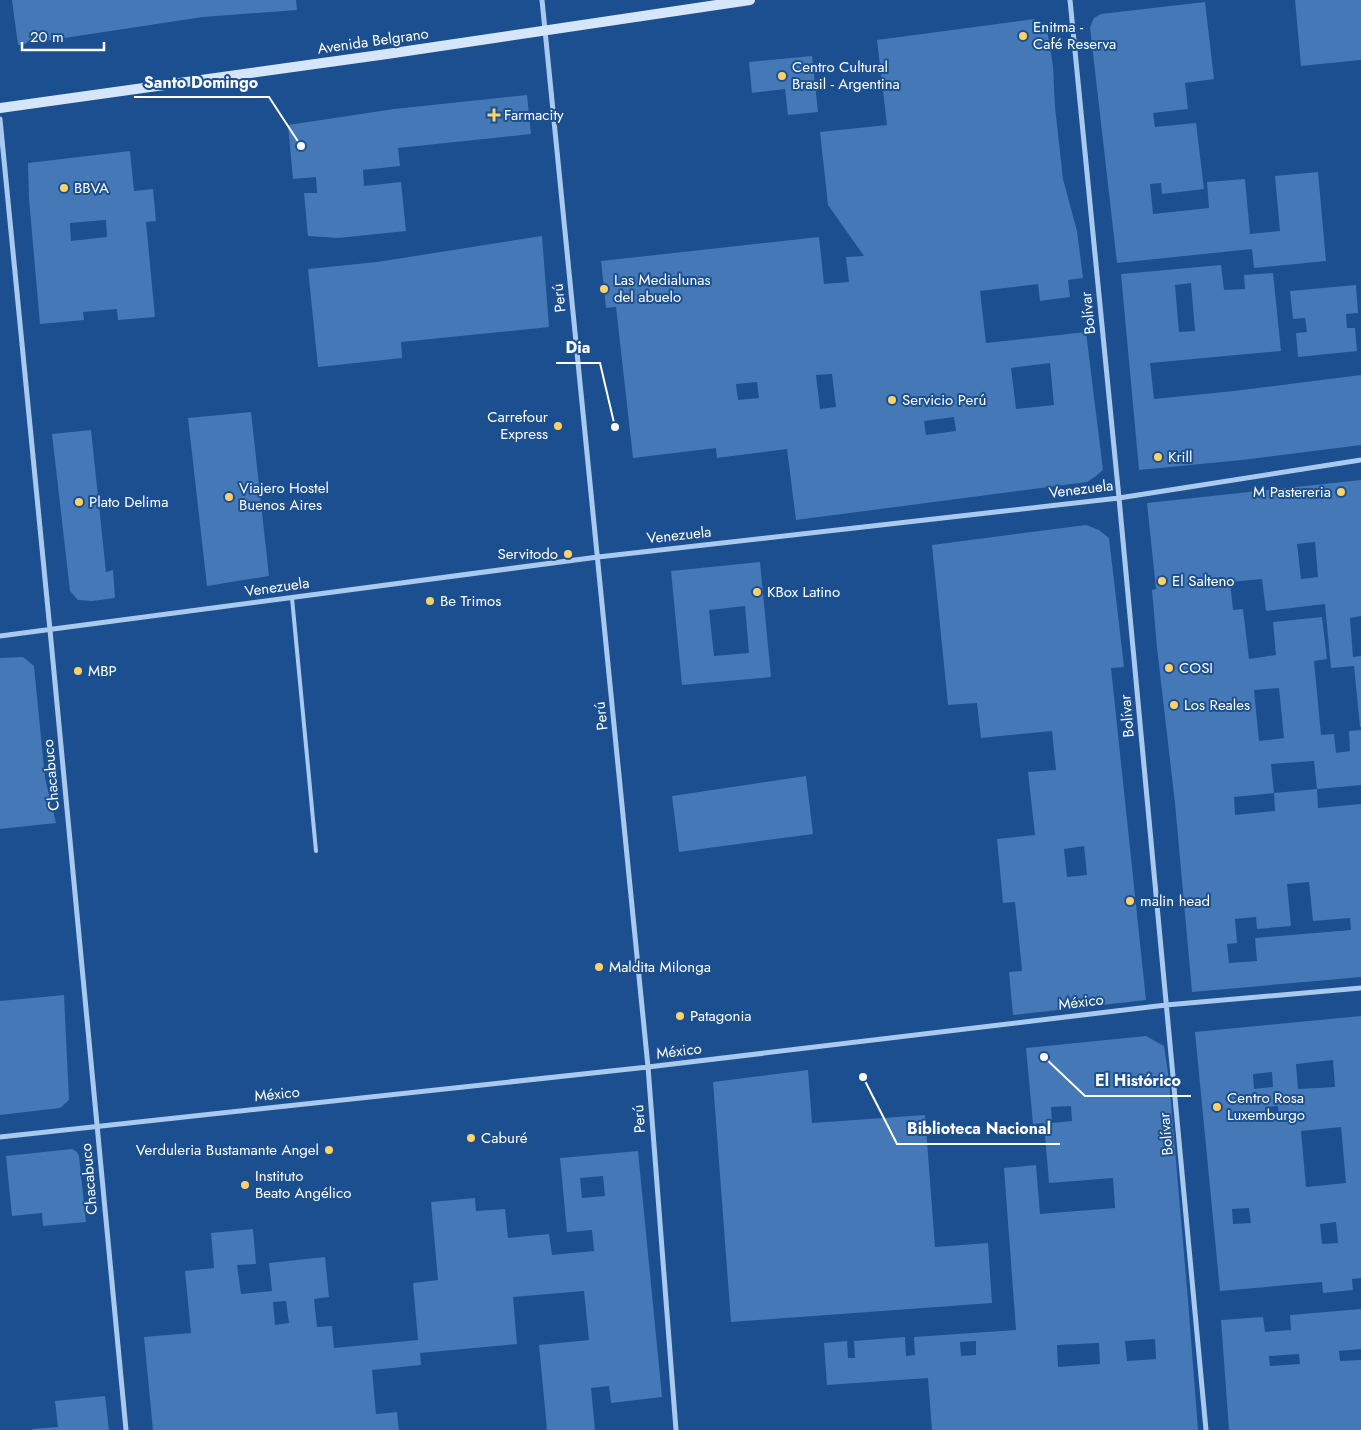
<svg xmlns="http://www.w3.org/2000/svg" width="1361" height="1430" font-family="Jost,sans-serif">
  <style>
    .building { fill: #4478b7; fill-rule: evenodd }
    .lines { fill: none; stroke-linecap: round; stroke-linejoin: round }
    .lane { stroke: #a9c9ee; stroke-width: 4 }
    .street { stroke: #a9c9ee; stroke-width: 5 }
    .secondary { stroke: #d6e6fa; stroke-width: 10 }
    .poi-dot { fill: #ffd166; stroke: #1b4f8f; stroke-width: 2 }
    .labels { text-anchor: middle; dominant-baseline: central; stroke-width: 4; stroke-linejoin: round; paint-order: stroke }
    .poi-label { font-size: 15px; fill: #fff; stroke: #1b4f8f; text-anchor: start }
    .street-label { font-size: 15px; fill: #fff; stroke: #1b4f8f }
    .leader { fill: none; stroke: #fff; stroke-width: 2 }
    .callout-dot { fill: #fff; stroke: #1b4f8f; stroke-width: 2 }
    .callout-label { font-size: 16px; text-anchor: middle; font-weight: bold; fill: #fff; stroke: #1b4f8f; stroke-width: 4; stroke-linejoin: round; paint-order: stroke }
  </style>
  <rect width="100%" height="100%" fill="#1b4f8f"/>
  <!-- building -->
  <path class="building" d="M12,0H296L297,10L203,17L18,45Z
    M1295,0H1361V60L1301,66Z
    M1205,2L1214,79L1185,83L1188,109L1153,113L1155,127L1196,123L1204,189L1162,194L1161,183L1150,184L1153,214L1209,208L1207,182L1245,179L1250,234L1280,231L1275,176L1318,172L1326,261L1254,268L1252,249L1117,263L1090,27L1094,18L1101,14Z
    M1034,19L1047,29L1053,66L1055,107L1063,179L1077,231L1083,278L1068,280L1070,297L1040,301L1038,284L980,291L986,343L1086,332L1103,470L1096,476L1087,482L796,520L787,449L717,458L716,448L633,458L616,307L606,308L601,261L819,237L824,284L849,282L846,257L864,256L828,205L820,132L887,125L877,40ZM1050,363L1054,405L1016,409L1011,368ZM832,374L836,407L820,409L816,375ZM757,382L759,398L738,400L736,384ZM954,417L956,431L926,435L924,421Z
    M812,56L818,112L788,115L785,89L752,93L749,62Z
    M527,95L531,134L398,148L400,166L363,170L364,186L401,182L406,231L338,238L308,236L304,193H317L316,177L293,179L288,125L394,109Z
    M130,151L134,191L153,189L156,221L146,222L155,317L118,320L117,309L83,312L84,320L40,324L29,199L28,163ZM106,220L107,237L71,241L70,223Z
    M542,236L549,327L401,342L402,358L318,367L308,269L377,262Z
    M1221,265L1224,290L1245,289L1244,275L1273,273L1281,351L1150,363L1154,399L1234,391L1361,375V445L1242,460L1139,470L1121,274ZM1191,283L1195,331L1179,332L1175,285Z
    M1356,285L1358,313L1346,314L1347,328H1355L1357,351L1298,357L1296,333L1307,332L1305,318L1293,319L1290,291Z
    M251,412L269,576L207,586L188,418Z
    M91,430L106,572L113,570L115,598L92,601L78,600L70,591L52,434Z
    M1361,480V616L1350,618L1353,657L1361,656V727H1360L1354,666L1331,668L1325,604L1266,611L1262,579L1230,582L1233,610L1243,609L1249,659L1276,655L1273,622L1322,617L1327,659L1314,661L1321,735L1334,734L1336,753L1350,751L1349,731L1361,730V785L1317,789L1314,761L1271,764L1274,793L1317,789L1318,808L1361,804V977L1192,992L1175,803L1157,648L1152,590L1156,589L1147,503ZM1315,542L1318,577L1301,579L1297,544ZM1279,688L1284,738L1259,741L1254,690ZM1274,793L1275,811L1235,815L1234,797ZM1309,882L1313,921L1350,918L1351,930L1255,938L1257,961L1229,963L1227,944L1237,943L1235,919L1256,917L1257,929L1291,926L1287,884Z
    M1086,525L1099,530L1109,538L1124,667L1111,668L1146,1000L1013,1015L1009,972L1022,971L1021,960L1015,902L1003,903L997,839L1035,835L1028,772L1056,770L1052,731L981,738L977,703L948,705L932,545ZM1084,846L1087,875L1067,877L1064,849Z
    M760,562L771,677L682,685L671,571ZM745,606L749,653L714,656L709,610Z
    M23,657L34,666L45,778L56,823L0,829V658Z
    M806,776L813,834L679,852L672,796Z
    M64,995L69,1100L60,1108L0,1115V1001Z
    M1361,1016V1278L1352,1279L1353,1290L1323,1293L1322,1282L1220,1291L1195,1032ZM1333,1060L1335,1087L1298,1089L1296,1064ZM1272,1072L1273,1087L1254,1089L1253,1074ZM1278,1106L1279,1116L1266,1117L1265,1107ZM1341,1127L1346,1183L1306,1187L1301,1131ZM1249,1208L1251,1223L1233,1224L1232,1209ZM1336,1222L1338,1243L1322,1244L1320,1224Z
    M1146,1036L1164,1046L1169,1080L1188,1300L1198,1430H932L928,1378L827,1385L824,1343L847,1341L848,1358H855L854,1341L905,1337L906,1356L915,1355L914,1337L1016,1330L1004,1168L1036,1165L1040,1214L1115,1208L1113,1178L1049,1183L1044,1123L1033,1124L1026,1048ZM1071,1106L1072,1121L1052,1123L1051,1107ZM1155,1339L1156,1359L1127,1361L1125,1341ZM976,1341V1355L961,1356L960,1342ZM1099,1343L1100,1364L1058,1367L1057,1345Z
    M808,1070L812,1123L925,1115L935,1247L988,1243L992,1303L731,1322L713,1082Z
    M72,1149L77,1152L79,1156L86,1222L43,1226L42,1213L12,1216L6,1156Z
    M638,1151L662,1397L611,1403L609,1386L591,1388L595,1430H547L539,1345L589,1340L584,1291L513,1297L517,1344L420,1353L421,1365L372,1370L376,1414L397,1412L399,1430H153L144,1337L191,1333L185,1271L214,1268L211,1233L253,1229L256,1264L237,1265L241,1294L272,1291L269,1263L325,1257L329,1297L314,1299L317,1327L332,1326L334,1348L418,1340L413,1283L438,1280L431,1202L475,1198L476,1211L505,1209L508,1238L549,1234L552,1255L594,1251L592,1230L567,1232L560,1158ZM603,1176L605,1196L582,1198L580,1178ZM286,1301L289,1323L275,1325L273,1302Z
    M1361,1309V1349L1339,1351L1340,1361L1361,1360V1430H1229L1221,1320L1263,1317L1265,1332L1291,1330L1290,1315ZM1299,1354L1300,1364L1270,1366L1269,1356Z
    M105,1396L109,1430H32V1429L58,1427L55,1401Z"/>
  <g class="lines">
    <!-- lane -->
    <path class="lane" d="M292,598L316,851"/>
    <!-- street -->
    <path class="street" d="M542,0L648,1067L676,1430
      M1070,0L1119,498L1206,1430
      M0,119L50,630L126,1430
      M0,636L598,557L1119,498L1361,460
      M0,1137L648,1067L1166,1005L1361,988"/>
    <!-- secondary -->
    <path class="secondary" d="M0,108L387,54L750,0"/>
  </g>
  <!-- markers -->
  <g class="poi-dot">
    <circle cx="1023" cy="36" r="5"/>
    <circle cx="782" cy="76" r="5"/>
    <path d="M491.5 107.5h5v5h5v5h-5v5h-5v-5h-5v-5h5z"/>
    <circle cx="64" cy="188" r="5"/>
    <circle cx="604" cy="289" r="5"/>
    <circle cx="892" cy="400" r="5"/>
    <circle cx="558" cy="426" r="5"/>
    <circle cx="1158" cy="457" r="5"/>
    <circle cx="1341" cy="492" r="5"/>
    <circle cx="229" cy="497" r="5"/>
    <circle cx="79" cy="502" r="5"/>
    <circle cx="568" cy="554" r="5"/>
    <circle cx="1162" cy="581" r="5"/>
    <circle cx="757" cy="592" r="5"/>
    <circle cx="430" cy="601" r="5"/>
    <circle cx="1169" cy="668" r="5"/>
    <circle cx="78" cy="671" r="5"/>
    <circle cx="1174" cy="705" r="5"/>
    <circle cx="1130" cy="901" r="5"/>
    <circle cx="599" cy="967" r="5"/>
    <circle cx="680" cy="1016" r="5"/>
    <circle cx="1217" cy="1107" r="5"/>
    <circle cx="471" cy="1138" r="5"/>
    <circle cx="329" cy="1150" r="5"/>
    <circle cx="245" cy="1185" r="5"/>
  </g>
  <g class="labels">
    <!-- poi labels -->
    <g class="poi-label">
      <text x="1033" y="27">Enitma -<tspan x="1033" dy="17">Café Reserva</tspan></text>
      <text x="792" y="67">Centro Cultural<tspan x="792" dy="17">Brasil - Argentina</tspan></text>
      <text x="504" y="115">Farmacity</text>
      <text x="74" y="188">BBVA</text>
      <text x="614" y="280">Las Medialunas<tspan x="614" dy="17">del abuelo</tspan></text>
      <text x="902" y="400">Servicio Perú</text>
      <text x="548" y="417" text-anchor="end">Carrefour<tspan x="548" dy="17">Express</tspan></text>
      <text x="1168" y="457">Krill</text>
      <text x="239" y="488">Viajero Hostel<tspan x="239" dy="17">Buenos Aires</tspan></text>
      <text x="1331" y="492" text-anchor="end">M Pastereria</text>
      <text x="89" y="502">Plato Delima</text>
      <text x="558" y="554" text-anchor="end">Servitodo</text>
      <text x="1172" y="581">El Salteno</text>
      <text x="767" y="592">KBox Latino</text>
      <text x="440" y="601">Be Trimos</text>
      <text x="1179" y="668">COSI</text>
      <text x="88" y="671">MBP</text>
      <text x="1184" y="705">Los Reales</text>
      <text x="1140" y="901">malin head</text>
      <text x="609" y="967">Maldita Milonga</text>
      <text x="690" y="1016">Patagonia</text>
      <text x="1227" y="1098">Centro Rosa<tspan x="1227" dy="17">Luxemburgo</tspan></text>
      <text x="481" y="1138">Caburé</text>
      <text x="319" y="1150" text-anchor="end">Verduleria Bustamante Angel</text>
      <text x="255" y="1176">Instituto<tspan x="255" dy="17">Beato Angélico</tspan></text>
    </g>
    <!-- street labels -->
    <g class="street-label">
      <text transform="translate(373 41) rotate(-8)">Avenida Belgrano</text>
      <text transform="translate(559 298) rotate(-96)">Perú</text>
      <text transform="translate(1088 313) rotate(-96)">Bolívar</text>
      <text transform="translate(1081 489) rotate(-7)">Venezuela</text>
      <text transform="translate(679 535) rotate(-6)">Venezuela</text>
      <text transform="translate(277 587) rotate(-8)">Venezuela</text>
      <text transform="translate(601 716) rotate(-96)">Perú</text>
      <text transform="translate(1127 716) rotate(-95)">Bolívar</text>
      <text transform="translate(51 775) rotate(-95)">Chacabuco</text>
      <text transform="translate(1081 1002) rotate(-7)">México</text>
      <text transform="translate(679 1051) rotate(-7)">México</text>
      <text transform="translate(277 1094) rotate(-6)">México</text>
      <text transform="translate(639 1119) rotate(-94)">Perú</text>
      <text transform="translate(1166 1134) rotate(-95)">Bolívar</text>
      <text transform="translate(89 1179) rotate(-95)">Chacabuco</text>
    </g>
  </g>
  <!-- callouts -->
  <path class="leader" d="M301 146L269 97H134M615 427L600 363H556M1044 1057L1085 1096H1191M863 1077L897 1144H1060"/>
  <g class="callout-dot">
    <circle cx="301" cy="146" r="5"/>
    <circle cx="615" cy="427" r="5"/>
    <circle cx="1044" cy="1057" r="5"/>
    <circle cx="863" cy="1077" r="5"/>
  </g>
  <g class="callout-label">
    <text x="201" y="88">Santo Domingo</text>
    <text x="578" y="353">Dia</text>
    <text x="1138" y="1086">El Histórico</text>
    <text x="979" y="1134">Biblioteca Nacional</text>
  </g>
  <!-- scale -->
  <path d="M22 42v8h82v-8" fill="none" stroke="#ffffff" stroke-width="2.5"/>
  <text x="30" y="42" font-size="15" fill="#ffffff" stroke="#1b4f8f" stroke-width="4" paint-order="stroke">20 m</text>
</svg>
